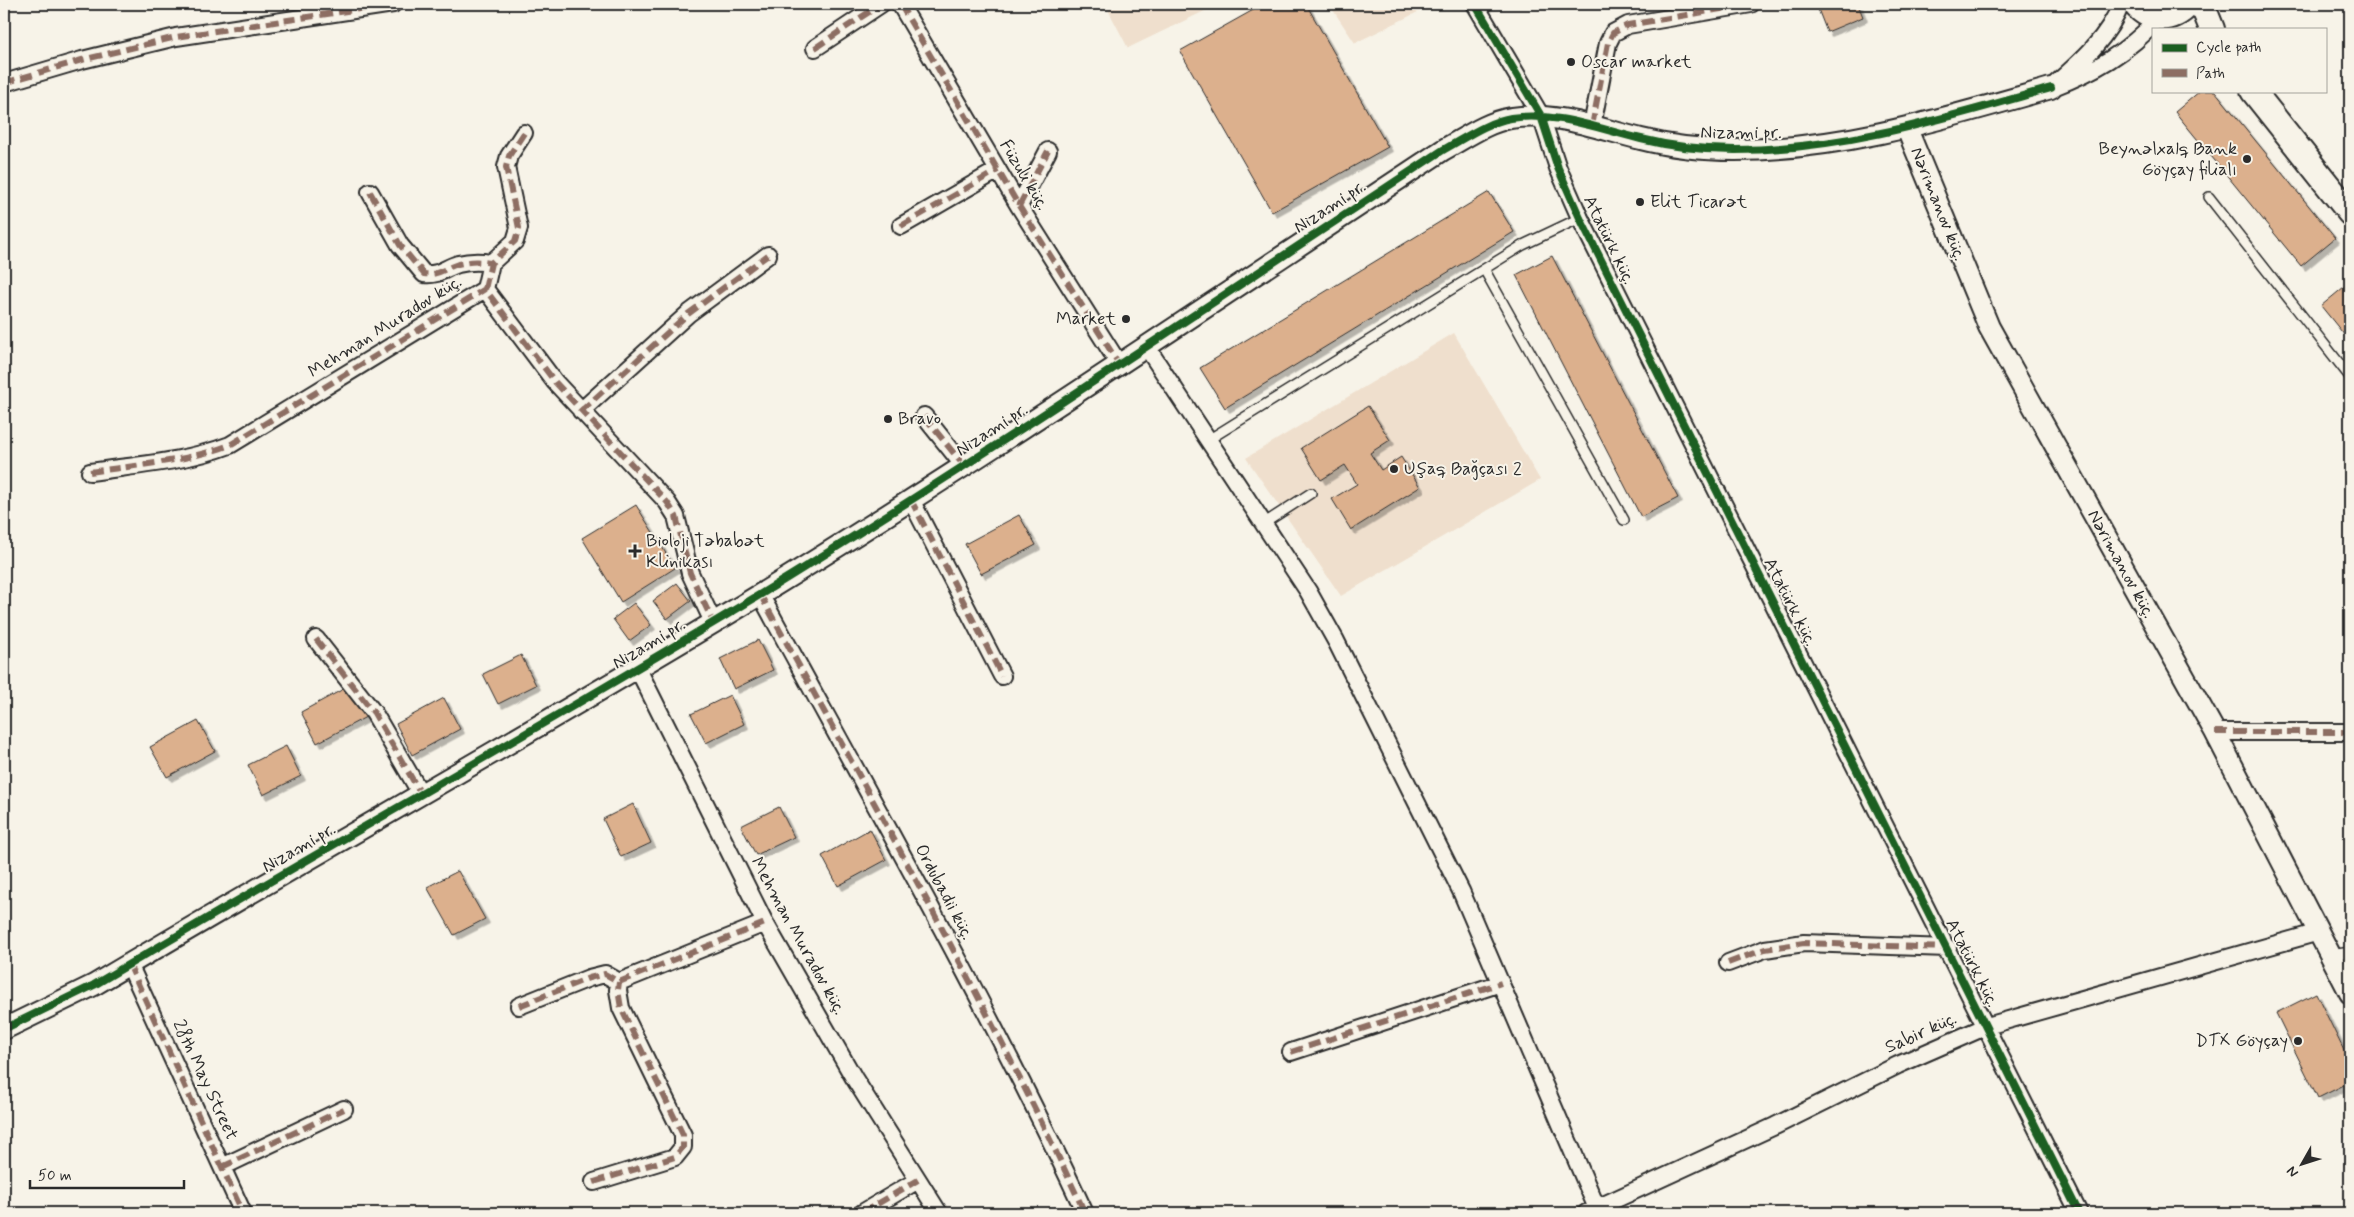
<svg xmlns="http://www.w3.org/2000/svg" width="2354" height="1217" font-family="Mynerve,sans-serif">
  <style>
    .built { fill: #efdfcd }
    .building { fill: #dcb08d; stroke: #2b2b2b; filter: url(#shadow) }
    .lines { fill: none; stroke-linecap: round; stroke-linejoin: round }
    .service-casing { stroke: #2b2b2b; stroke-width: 12 }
    .minor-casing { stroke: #2b2b2b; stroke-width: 20 }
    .tertiary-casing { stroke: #2b2b2b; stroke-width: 24 }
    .secondary-casing { stroke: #2b2b2b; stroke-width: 28 }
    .service { stroke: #f7f3e8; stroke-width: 9 }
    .minor { stroke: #f7f3e8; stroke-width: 16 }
    .tertiary { stroke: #f7f3e8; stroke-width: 20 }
    .secondary { stroke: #f7f3e8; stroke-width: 24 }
    .quiet { stroke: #8d6e63; stroke-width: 6; stroke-dasharray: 12 6; stroke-linecap: butt }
    .cycleway-casing { stroke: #f7f3e8; stroke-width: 11 }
    .cycleway { stroke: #1b5e20; stroke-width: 8 }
    .poi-dot { fill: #2b2b2b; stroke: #f7f3e8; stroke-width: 2 }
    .labels { text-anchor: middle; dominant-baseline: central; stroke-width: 4; stroke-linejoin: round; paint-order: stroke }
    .poi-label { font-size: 18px; fill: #2b2b2b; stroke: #f7f3e8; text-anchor: start }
    .street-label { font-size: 18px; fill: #2b2b2b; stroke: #f7f3e8 }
  </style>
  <defs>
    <filter id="shadow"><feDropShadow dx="4.5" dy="4.5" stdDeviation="0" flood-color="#0004"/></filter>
  </defs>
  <rect width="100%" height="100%" fill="#f7f3e8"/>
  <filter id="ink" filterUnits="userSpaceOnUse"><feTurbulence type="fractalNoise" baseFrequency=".02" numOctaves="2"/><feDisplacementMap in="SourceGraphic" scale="10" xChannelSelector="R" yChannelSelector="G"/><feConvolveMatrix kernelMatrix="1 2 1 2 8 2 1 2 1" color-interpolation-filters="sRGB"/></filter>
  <g filter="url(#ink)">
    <!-- built -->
    <path class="built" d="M1105,4H1219L1128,48Z
      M1329,4H1434L1355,43Z
      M1454,333L1540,480L1341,596L1246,458Z"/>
    <!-- building -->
    <path class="building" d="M1264,4H1306L1388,147L1272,212L1180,51Z
      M1816,4H1858L1863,17L1827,32Z
      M2200,91H2215L2335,238L2301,266L2175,112Z
      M1489,192L1514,232L1225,408L1200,368Z
      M1552,256L1678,498L1641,517L1516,275Z
      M2350,282V342L2321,306Z
      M1368,406L1390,440L1370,453L1381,470L1401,457L1420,487L1351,530L1332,499L1357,484L1345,465L1321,480L1301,448Z
      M636,505L675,568L621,602L582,538Z
      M1019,515L1036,545L981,574L965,544Z
      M677,583L691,601L667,619L653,601Z
      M634,603L651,625L629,641L613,619Z
      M758,640L773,670L734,689L720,659Z
      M521,655L536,685L498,704L483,674Z
      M349,686L366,717L317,743L301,712Z
      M730,695L744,724L706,743L691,714Z
      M444,698L460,729L412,755L396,724Z
      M198,721L215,751L167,777L150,747Z
      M286,746L301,776L263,795L248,765Z
      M633,804L651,843L621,857L603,819Z
      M779,807L794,837L756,855L741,826Z
      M870,829L886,860L838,886L822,856Z
      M458,871L485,919L454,935L427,887Z
      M2316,993L2350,1063V1082L2318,1098L2276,1013Z"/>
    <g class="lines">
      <!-- service casing -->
      <g class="service-casing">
        <path id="service" d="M2209,197L2350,377
          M1484,269L1624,520
          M1208,440L1523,245L1580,218
          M1263,524L1311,493
          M2331,955L2350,952"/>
      </g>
      <!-- minor casing -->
      <g class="minor-casing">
        <path id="minor" d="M900,4L1019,206L1119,364
          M1475,4L1541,116L1558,168L1580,218L2079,1213
          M2121,4C2108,39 2078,64 2051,88C2095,71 2127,53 2159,18
          M815,48L881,4
          M4,83L82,60L176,37L393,4
          M1592,126L1608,43L1613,33L1628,25L1751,4
          M370,192L400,245L424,274C438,276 445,268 458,264C470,261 480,261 491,263
          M1019,206L1048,151
          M901,226L998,170
          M485,289L491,263L515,241L519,228L506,167L509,156L524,133
          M1146,346L1308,591L1336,641L1461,891L1599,1213
          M581,411L688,314L768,255
          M924,416L964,466
          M90,472C137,465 185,462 230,445L485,289L555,382L667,502L676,516L690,573L713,622
          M911,500L1002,676
          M760,594C871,799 987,1002 1085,1213
          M316,639L374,713L421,794
          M638,669L765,923L854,1078L939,1213
          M2215,732H2350
          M1728,963L1765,949L1804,943L1948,948
          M129,964L243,1213
          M519,1006L589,978L605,974L619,982L765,923
          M1291,1052L1501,983
          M222,1167L344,1109
          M594,1182L675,1157L683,1147V1135L621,1008L618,990L619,982
          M862,1213L918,1180
          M1586,1213L1775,1126L1898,1065L1987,1026L2319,932"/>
      </g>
      <!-- tertiary casing -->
      <g class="tertiary-casing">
        <path id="tertiary" d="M1907,129L1989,327L2215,732L2350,993
          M4,1029L94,985C315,853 541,728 761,594C992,452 1217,299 1443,150C1465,138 1487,122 1511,118C1555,111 1599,129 1641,139C1672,147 1704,150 1735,150C1844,150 1948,117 2051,88"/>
      </g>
      <!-- secondary casing -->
      <g class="secondary-casing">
        <path id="secondary" d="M2135,4C2150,22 2173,22 2189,4
          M2202,4L2212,29
          M2253,91L2350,213"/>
      </g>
      <!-- service -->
      <use href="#service" class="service"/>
      <!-- minor -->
      <use href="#minor" class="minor"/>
      <!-- tertiary -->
      <use href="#tertiary" class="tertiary"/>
      <!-- secondary -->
      <use href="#secondary" class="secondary"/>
      <!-- quiet -->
      <path class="quiet" d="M900,4L1019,206L1119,364
        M815,48L881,4
        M4,83L82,60L176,37L393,4
        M1592,126L1608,43L1613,33L1628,25L1751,4
        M370,192L400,245L424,274C438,276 445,268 458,264C470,261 480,261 491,263
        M1019,206L1048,151
        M901,226L998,170
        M485,289L491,263L515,241L519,228L506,167L509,156L524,133
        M581,411L688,314L768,255
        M924,416L964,466
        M90,472C137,465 185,462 230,445L485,289L555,382L667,502L676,516L690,573L713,622
        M911,500L1002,676
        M760,594C871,799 987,1002 1085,1213
        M316,639L374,713L421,794
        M2215,732H2350
        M1728,963L1765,949L1804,943L1948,948
        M129,964L243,1213
        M519,1006L589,978L605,974L619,982L765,923
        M1291,1052L1501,983
        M222,1167L344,1109
        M594,1182L675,1157L683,1147V1135L621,1008L618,990L619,982
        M862,1213L918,1180"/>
      <!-- cycleway casing -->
      <g class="cycleway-casing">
        <path id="cycleway" d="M1475,4L1541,116L1558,168L1580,218L2079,1213
          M4,1029L94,985C315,853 541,728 761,594C992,452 1217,299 1443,150C1465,138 1487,122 1511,118C1555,111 1599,129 1641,139C1672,147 1704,150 1735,150C1844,150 1948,117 2051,88"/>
      </g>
      <!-- cycleway -->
      <use href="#cycleway" class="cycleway"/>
    </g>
  </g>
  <!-- markers -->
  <g class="poi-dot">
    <circle cx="1571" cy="62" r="5"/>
    <circle cx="2247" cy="159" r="5"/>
    <circle cx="1640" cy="202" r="5"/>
    <circle cx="1126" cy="319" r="5"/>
    <circle cx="888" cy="419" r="5"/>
    <circle cx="1394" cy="469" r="5"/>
    <path d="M632.5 543.5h5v5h5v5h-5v5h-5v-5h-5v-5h5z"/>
    <circle cx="2298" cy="1041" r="5"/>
  </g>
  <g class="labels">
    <!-- poi labels -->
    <g class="poi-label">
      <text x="1581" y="62">Oscar market</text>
      <text x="2237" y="149" text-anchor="end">Beynəlxalq Bank<tspan x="2237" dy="21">Göyçay filialı</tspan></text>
      <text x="1650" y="202">Elit Ticarət</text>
      <text x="1116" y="319" text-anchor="end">Market</text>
      <text x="898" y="419">Bravo</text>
      <text x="1404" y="469">Uşaq Bağçası 2</text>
      <text x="646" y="541">Bioloji Təbabət<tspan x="646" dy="21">Klinikası</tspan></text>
      <text x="2288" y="1041" text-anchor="end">DTX Göyçay</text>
    </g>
    <!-- street labels -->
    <g class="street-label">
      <text x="1741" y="133">Nizami pr.</text>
      <text transform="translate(1024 175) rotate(59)">Füzuli küç.</text>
      <text transform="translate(1938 204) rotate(68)">Nərimanov küç.</text>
      <text transform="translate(1330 207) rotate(-33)">Nizami pr.</text>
      <text transform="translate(1609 240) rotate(64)">Atatürk küç.</text>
      <text transform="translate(385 327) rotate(-32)">Mehman Muradov küç.</text>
      <text transform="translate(992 430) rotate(-33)">Nizami pr.</text>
      <text transform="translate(2121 564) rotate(61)">Nərimanov küç.</text>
      <text transform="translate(1790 602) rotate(63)">Atatürk küç.</text>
      <text transform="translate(649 644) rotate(-31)">Nizami pr.</text>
      <text transform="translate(299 848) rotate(-30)">Nizami pr.</text>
      <text transform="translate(944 892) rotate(62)">Ordubadii küç.</text>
      <text transform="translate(798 936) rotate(61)">Mehman Muradov küç.</text>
      <text transform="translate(1972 963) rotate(63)">Atatürk küç.</text>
      <text transform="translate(1921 1033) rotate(-24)">Sabir küç.</text>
      <text transform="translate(205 1080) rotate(65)">28th May Street</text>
    </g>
  </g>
  <!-- margin -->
  <rect width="2354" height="1217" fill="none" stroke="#f7f3e8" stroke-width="20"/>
  <rect x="10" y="10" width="2334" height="1197" fill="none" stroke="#2b2b2b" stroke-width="2" filter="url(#ink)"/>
  <!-- legend -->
  <rect x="2152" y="28" width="175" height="65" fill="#f7f3e8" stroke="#a5a39c"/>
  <rect x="2162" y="44" width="25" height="8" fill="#1b5e20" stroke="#a5a39c"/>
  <text x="2196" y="52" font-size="15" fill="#2b2b2b">Cycle path</text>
  <rect x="2162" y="69" width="25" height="8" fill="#8d6e63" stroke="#a5a39c"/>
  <text x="2196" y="78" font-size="15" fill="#2b2b2b">Path</text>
  <!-- north arrow -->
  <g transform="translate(2302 1164) rotate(231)" stroke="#f7f3e8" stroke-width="4" paint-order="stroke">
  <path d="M0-4L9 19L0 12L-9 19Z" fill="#2b2b2b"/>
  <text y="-8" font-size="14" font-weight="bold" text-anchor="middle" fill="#2b2b2b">N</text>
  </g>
  <!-- scale -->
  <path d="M30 1180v8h154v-8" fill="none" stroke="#2b2b2b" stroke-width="2.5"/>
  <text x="38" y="1180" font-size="15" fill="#2b2b2b" stroke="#f7f3e8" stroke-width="4" paint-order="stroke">50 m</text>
</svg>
